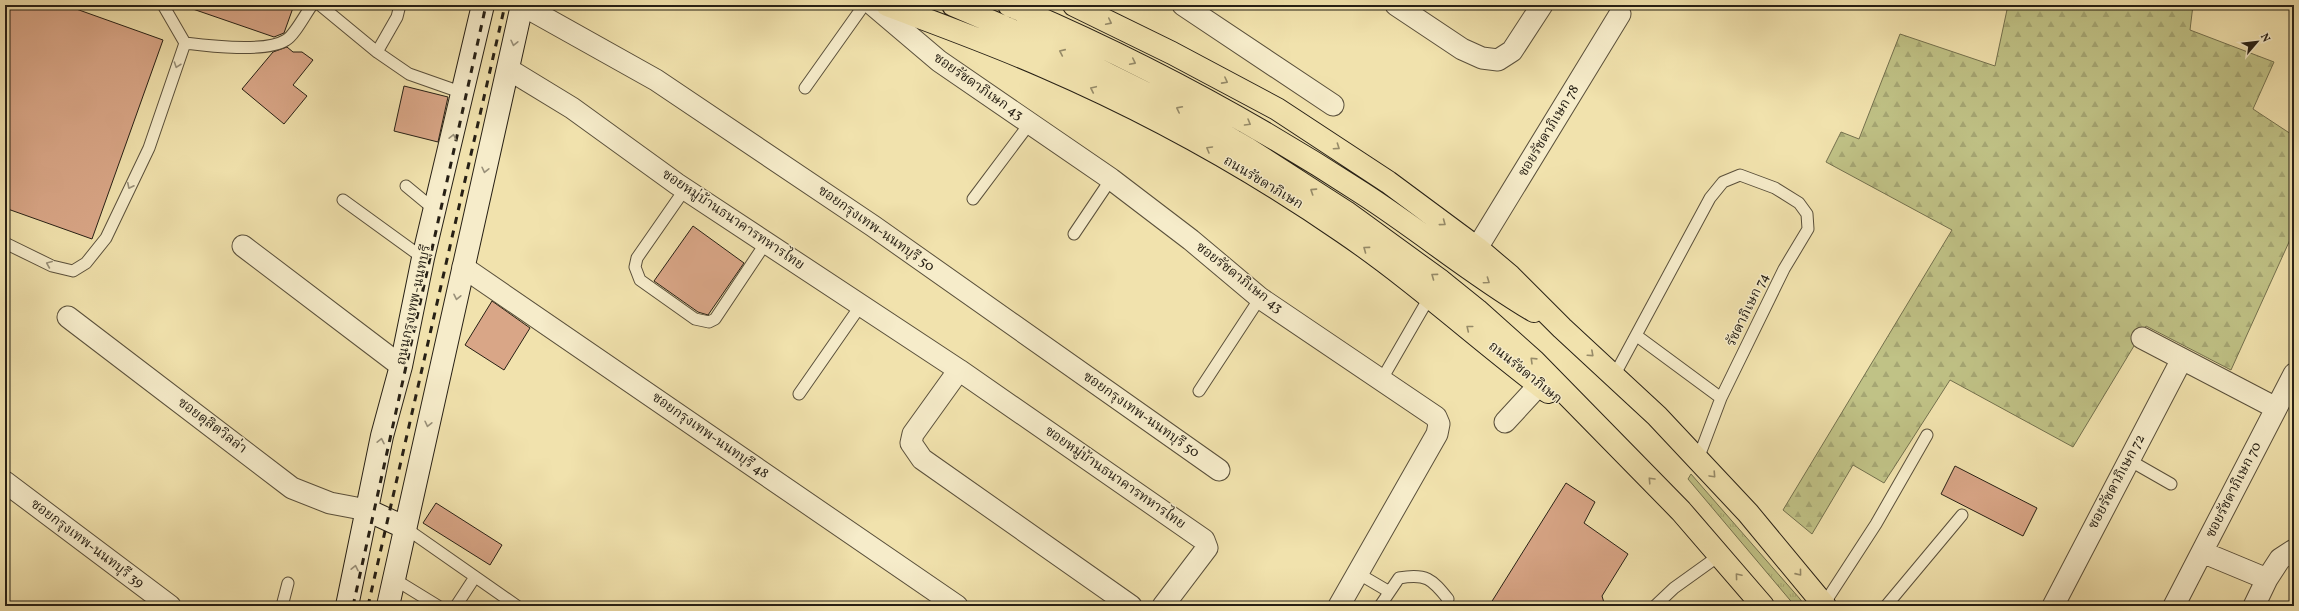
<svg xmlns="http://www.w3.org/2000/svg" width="2299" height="611" font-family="Vollkorn,'Noto Serif Thai',serif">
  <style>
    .grass { fill: url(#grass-tufts); stroke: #74714e }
    .forest { fill: url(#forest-firs); stroke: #74714e }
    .building { fill: #d9a687; stroke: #272015 }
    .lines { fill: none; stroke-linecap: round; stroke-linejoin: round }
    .service-casing { stroke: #5a503b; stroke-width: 13 }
    .minor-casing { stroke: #5a503b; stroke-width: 23 }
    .secondary-casing { stroke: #272015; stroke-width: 24 }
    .primary-casing { stroke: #272015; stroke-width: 24 }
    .service { stroke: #f6ecca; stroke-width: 11 }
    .minor { stroke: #f6ecca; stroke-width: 21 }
    .secondary { stroke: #f6ecca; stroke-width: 22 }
    .primary { stroke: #f1e2ad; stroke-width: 22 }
    .rail { stroke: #272015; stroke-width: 3; stroke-dasharray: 7 7; stroke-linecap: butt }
    .oneway { stroke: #968b69 }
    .oneway2 { stroke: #999079 }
    .labels { text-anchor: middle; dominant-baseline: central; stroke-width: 3; stroke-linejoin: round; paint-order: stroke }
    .street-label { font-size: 14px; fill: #272015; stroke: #f6ecca }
  </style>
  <defs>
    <pattern id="grass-tufts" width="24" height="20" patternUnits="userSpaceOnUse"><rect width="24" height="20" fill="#c0c286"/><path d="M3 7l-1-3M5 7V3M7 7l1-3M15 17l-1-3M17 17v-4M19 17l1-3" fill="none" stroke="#a5a673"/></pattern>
    <pattern id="forest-firs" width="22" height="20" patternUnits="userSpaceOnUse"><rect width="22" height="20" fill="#c0c286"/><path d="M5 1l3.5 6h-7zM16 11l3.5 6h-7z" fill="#a5a673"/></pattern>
  </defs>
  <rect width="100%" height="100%" fill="#f1e2ad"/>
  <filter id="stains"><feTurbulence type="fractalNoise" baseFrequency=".005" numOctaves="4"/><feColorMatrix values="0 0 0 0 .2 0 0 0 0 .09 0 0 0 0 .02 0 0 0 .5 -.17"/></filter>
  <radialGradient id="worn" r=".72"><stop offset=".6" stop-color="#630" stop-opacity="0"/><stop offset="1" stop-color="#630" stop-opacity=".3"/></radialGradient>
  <!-- grass -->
  <path class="grass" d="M1691,474L1800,599L1805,606H1795L1688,479Z"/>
  <!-- forest -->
  <path class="forest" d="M2008,5H2193L2190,30L2274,62L2253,109L2294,136V231L2231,370L2146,326L2073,447L1950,380L1884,483L1853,465L1812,534L1783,510L1952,230L1826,162L1841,132L1859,139L1900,34L1995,66Z"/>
  <!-- building -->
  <path class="building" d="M5,5H65L163,40L92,239L5,208Z
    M187,5H294L284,33L274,37L187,7Z
    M287,47L293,52H302L313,60L293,85L307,96L284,124L242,89L273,52Z
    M404,86L448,97L438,142L394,131Z
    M693,226L744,263L708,315L698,312L654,281Z
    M492,301L530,328L504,370L465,345Z
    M1955,466L2037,508L2023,536L1941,494Z
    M1566,483L1595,502L1584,523L1628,554L1602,596L1605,606H1489Z
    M436,503L502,545L490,565L423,523Z"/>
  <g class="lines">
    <!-- service casing -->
    <g class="service-casing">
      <path id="service" d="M320,5L377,52L409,74L463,93
        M185,43C209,46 266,53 286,40C294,36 306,13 312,5
        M377,52L397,17L400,5
        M805,88L864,5
        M406,186L435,210
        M685,189L637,258L635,267L640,280L695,319L709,322L715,319L765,244
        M973,199L1030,123
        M343,200L423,258
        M1074,234L1111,179
        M5,243L52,266L73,271L86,263L106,238L149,148L185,43L163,5
        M1637,336L1721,398
        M1614,376L1710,198L1723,182L1740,175L1775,188L1799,203L1807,214L1808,229L1784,269L1721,398L1698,459
        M1382,379L1430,296
        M1199,391L1260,298
        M799,394L861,305
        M2129,460L2171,484
        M404,527L517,606
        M1359,574L1388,591
        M394,579L438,606
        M1824,604L1876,524L1927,435
        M282,606L288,583
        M456,606L475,577
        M1380,606L1399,578C1426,573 1432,579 1448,599L1446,606
        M1655,606L1674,588L1720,555
        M1886,606L1962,515"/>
    </g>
    <!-- minor casing -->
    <g class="minor-casing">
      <path id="minor" d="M522,5L656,80L873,226L1219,470
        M873,5L939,61L1111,179L1191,240L1260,298L1436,417L1439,424L1437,434L1339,606
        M1183,5L1333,105
        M1396,5L1462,49L1482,58L1498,60L1512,51L1542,5
        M508,69L572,108L677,184L959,370L1204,540L1207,548L1163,606
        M243,246L401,366
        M1477,248L1620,14
        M463,267L957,606
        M68,317L292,488L330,503L367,510
        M2142,338L2276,408
        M959,370L913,434L911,443L922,459L1131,606
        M1505,422L1539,385
        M5,482L170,606
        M2202,552L2267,579L2280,559L2294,550
        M2053,606L2182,359
        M2174,606L2294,374
        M2254,606L2267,579"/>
    </g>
    <!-- secondary casing -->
    <g class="secondary-casing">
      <path id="secondary" d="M367,510L404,527
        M347,606L382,436L401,366L423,258L483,5
        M388,606L522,5"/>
    </g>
    <!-- primary casing -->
    <g class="primary-casing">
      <path id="primary" d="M887,5C940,25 993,44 1045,67C1149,112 1250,168 1343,232C1415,281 1479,340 1548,392
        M953,5L1065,53L1184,112L1248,149L1346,212L1441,281L1477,310L1534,361L1681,511L1763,606
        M1009,5C1132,57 1250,120 1362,193C1421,231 1474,276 1534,311
        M1074,5L1172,53L1277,109L1388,182L1477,248L1510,276L1562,328L1657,416L1748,513L1825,606"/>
    </g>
    <!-- service -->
    <use href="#service" class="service"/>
    <!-- minor -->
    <use href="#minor" class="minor"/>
    <!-- secondary -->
    <use href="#secondary" class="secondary"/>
    <!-- primary -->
    <use href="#primary" class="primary"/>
    <!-- rail -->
    <path class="rail" d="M353,606L486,5
      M368,606L505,5"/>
  </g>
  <!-- one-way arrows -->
  <defs><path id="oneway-chevron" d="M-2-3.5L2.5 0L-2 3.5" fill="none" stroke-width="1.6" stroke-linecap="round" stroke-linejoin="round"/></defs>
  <g class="oneway">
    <use href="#oneway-chevron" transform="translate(1109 22) rotate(26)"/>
    <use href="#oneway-chevron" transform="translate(1062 52) rotate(-156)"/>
    <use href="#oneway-chevron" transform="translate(1133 62) rotate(26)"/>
    <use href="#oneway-chevron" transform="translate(1225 81) rotate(28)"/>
    <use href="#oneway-chevron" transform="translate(1093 89) rotate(-155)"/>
    <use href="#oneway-chevron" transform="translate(1179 109) rotate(-153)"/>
    <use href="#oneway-chevron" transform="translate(1248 123) rotate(30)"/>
    <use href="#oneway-chevron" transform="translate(1337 147) rotate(34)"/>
    <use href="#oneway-chevron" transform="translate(1209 149) rotate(-150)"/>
    <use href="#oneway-chevron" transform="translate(1313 191) rotate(-147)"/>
    <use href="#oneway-chevron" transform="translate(1443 223) rotate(37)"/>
    <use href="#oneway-chevron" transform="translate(1366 249) rotate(-144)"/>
    <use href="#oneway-chevron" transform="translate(1434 276) rotate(-144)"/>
    <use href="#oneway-chevron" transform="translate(1487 281) rotate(35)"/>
    <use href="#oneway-chevron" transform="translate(1469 328) rotate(-141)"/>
    <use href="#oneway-chevron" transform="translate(1591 354) rotate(42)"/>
    <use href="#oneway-chevron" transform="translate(1533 360) rotate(-136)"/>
    <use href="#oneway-chevron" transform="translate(1713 475) rotate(47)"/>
    <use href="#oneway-chevron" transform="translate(1651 480) rotate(-133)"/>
    <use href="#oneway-chevron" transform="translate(1799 573) rotate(51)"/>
    <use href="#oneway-chevron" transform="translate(1738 576) rotate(-130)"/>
  </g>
  <g class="oneway2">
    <use href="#oneway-chevron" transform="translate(514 43) rotate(103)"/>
    <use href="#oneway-chevron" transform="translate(177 65) rotate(109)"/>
    <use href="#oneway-chevron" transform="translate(453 137) rotate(-77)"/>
    <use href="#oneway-chevron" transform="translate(485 170) rotate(103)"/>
    <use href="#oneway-chevron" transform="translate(130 186) rotate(116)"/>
    <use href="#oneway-chevron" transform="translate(49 264) rotate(-157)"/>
    <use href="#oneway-chevron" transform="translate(457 297) rotate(102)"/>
    <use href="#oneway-chevron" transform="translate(428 424) rotate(103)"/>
    <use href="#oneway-chevron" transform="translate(381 441) rotate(-78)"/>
    <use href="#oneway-chevron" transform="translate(355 568) rotate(-78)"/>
  </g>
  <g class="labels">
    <!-- street labels -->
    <g class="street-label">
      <text transform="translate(978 87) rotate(35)">ซอยรัชดาภิเษก 43</text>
      <text transform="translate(1549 131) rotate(-59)">ซอยรัชดาภิเษก 78</text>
      <text transform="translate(1263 183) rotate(31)">ถนนรัชดาภิเษก</text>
      <text transform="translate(733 220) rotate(34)">ซอยหมู่บ้านธนาคารทหารไทย</text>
      <text transform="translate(876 229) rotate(35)">ซอยกรุงเทพ-นนทบุรี 50</text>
      <text transform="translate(1239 278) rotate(38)">ซอยรัชดาภิเษก 43</text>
      <text transform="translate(414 305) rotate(-78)">ถนนกรุงเทพ-นนทบุรี</text>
      <text transform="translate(1748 310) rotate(-64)">รัชดาภิเษก 74</text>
      <text transform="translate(1525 373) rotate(39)">ถนนรัชดาภิเษก</text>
      <text transform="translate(1141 415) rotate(35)">ซอยกรุงเทพ-นนทบุรี 50</text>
      <text transform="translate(212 426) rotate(37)">ซอยดุสิตวิลล่า</text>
      <text transform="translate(710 436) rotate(35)">ซอยกรุงเทพ-นนทบุรี 48</text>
      <text transform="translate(1115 478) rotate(35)">ซอยหมู่บ้านธนาคารทหารไทย</text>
      <text transform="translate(2117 482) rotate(-62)">ซอยรัชดาภิเษก 72</text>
      <text transform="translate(2234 490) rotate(-63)">ซอยรัชดาภิเษก 70</text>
      <text transform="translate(87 544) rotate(37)">ซอยกรุงเทพ-นนทบุรี 39</text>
    </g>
  </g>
  <!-- margin -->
  <rect width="2299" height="611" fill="none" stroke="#f1e2ad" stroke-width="20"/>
  <rect x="6" y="6" width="2287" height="599" fill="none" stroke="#272015" stroke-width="2"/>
  <rect x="10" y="10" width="2279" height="591" fill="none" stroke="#272015"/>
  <!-- north arrow -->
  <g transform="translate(2257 42) rotate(62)" stroke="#f6ecca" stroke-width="3" paint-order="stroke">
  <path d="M0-3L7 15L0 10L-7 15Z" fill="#272015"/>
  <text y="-6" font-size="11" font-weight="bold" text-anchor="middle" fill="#272015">N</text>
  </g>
  <rect width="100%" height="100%" filter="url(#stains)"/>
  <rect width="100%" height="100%" fill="url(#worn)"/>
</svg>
